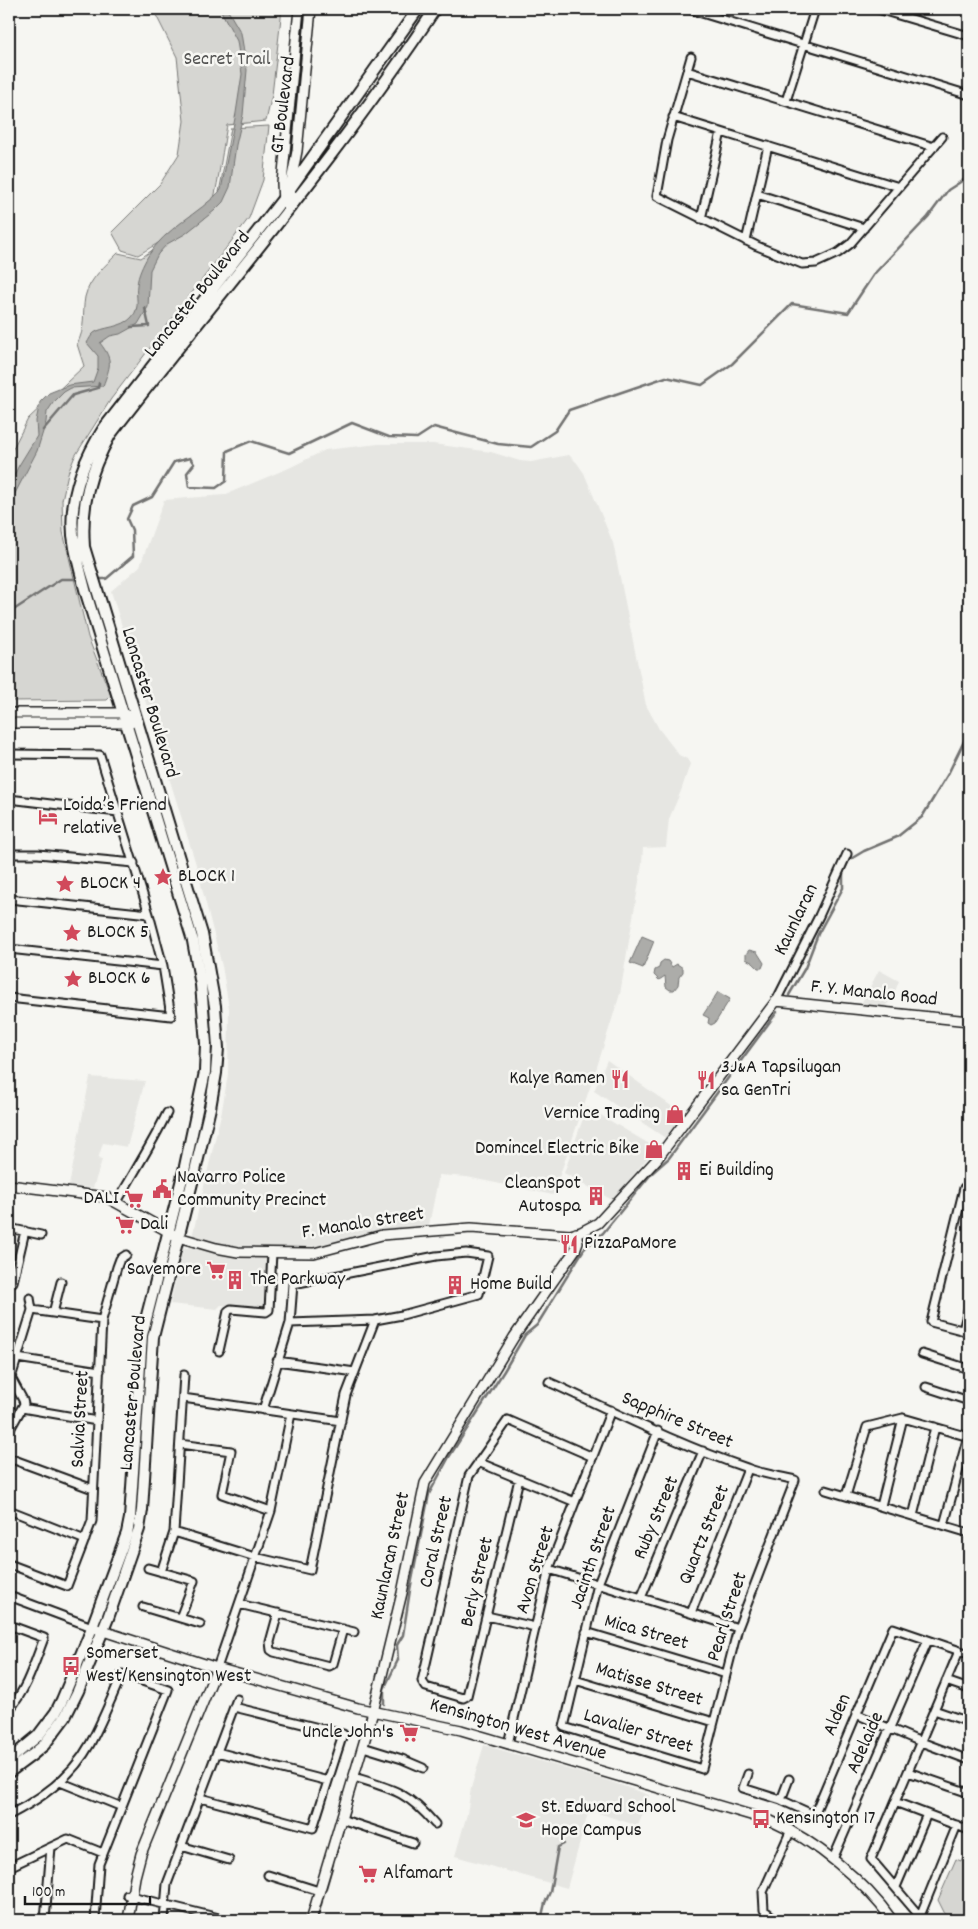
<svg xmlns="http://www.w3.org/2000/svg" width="978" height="1929" font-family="Dekko,sans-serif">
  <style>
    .built { fill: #e6e6e2 }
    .green { fill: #d6d6d2; stroke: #797977 }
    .water { fill: #acaca9; stroke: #727271 }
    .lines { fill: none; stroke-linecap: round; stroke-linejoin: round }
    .stream { stroke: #727271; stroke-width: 2.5 }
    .minor-casing { stroke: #1c1c1c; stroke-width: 11 }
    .tertiary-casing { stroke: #1c1c1c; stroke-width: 12 }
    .secondary-casing { stroke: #1c1c1c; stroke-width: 14 }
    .minor { stroke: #f6f6f2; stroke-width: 7 }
    .tertiary { stroke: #f6f6f2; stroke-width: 9 }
    .secondary { stroke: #f6f6f2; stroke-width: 10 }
    .labels { text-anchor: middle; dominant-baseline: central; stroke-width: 5; stroke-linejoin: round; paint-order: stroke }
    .park-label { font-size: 20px; fill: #545453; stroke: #f6f6f2 }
    .street-label { font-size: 20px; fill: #1c1c1c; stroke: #f6f6f2 }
    .poi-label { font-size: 20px; fill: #1c1c1c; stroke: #f6f6f2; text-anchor: start }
  </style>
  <rect width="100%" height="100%" fill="#f6f6f2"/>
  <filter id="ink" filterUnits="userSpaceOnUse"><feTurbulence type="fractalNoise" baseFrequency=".02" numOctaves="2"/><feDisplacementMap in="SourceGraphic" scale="10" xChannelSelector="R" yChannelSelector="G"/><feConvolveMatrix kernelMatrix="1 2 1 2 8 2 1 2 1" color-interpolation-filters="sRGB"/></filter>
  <g filter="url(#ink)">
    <!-- built -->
    <path class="built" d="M379,444H433L491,452L520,461L531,462L569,455L577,463L584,473L613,543L646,705L659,729L679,755L687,759L690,764L681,791L669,819L666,847L643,848L642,864L620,994L596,1070L553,1195L467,1177L439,1175L429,1225L378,1230L319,1246L258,1248L204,1241L192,1237L222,1110L228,1074L229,1008L222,966L195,861L111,591L140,566L164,500L224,495L289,468L325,450Z
      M879,970L899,981L892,999L882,1009L860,1006Z
      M607,1060L684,1115L667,1139L594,1091Z
      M90,1077L145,1081L127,1147L103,1143L98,1159L102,1160L93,1188L69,1186Z
      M587,1107L656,1148L628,1181L614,1201L564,1173Z
      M189,1247L239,1256L274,1258L271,1309L221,1305L217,1309L170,1304L183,1249Z
      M484,1745L606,1780L649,1795L638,1826L589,1810L567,1888L455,1856L467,1814L471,1788Z"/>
    <!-- green -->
    <path class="green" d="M153,9H282L272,95L266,121L227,125C225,136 216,196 213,201C202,217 155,245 138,255L122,250L112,232L160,184L179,154L184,121L177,57Z
      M269,126L263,180L249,218L111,399L75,456L68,473L62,500L63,532L88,637L111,696L107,700L9,701V456L28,419L84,366L77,344C86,328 82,314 85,297C89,279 106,265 118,253L141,258L184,228L218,198L231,128Z
      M968,1845L969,1913L967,1920H948L938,1900L956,1859L961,1861Z"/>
    <!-- water -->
    <path class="water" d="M220,9H227L241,33L247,70L243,115L236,145L230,187L223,202L214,211L185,234L167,244L158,254L150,270L148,307L138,324L120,334L110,336L100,343C114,361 110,366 103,386L71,388L64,392L53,403L47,412L46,422L37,451L9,505V487L18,467L37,436L36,421L40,402L49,393L69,385L93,382L98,368V356L87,343C89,340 91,335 94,333C101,327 123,328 132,317C141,307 135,297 137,285C138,275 143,265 148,256C165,228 199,214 221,190L236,113L242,74L237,41Z
      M642,936L654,941L643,968L630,963Z
      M749,950L757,952L764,963L762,968H758L753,963L746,959V954Z
      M664,960L668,961L672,967L677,964L683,968V972L679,977L678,985L674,990H670L666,987L665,976L659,980L654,975L655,970L659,968L660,963Z
      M718,992L730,999L715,1023L711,1025L708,1023L709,1018L703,1015Z"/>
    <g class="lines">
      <!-- stream -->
      <path class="stream" d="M131,327L149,326L145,308
        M43,430L73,395L98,388L99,383
        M96,579H106L133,556L132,530L127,519L133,506L152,497L174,462L190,458L194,464L187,473L189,487L216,488L226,481L227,451L251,441L289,453L352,423L389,437L417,438L434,427L498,444L531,447L555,431L569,410L666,377L702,385L732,364L792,304L848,313L874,274L928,217L948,190L965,179L969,169
        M9,613L61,579H81
        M789,995L805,968L818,934L843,888V873L849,860L864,851L897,837L922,817L948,774L969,731
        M384,1704V1689L398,1660L397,1645L403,1635L410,1590L429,1494L449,1457L504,1371L525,1335L537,1325L584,1249L603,1233L652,1173L669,1158L777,1012
        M359,1774L365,1753
        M347,1816L356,1784
        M336,1856L344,1825
        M326,1888L333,1864
        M317,1920L322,1901
        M541,1920L545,1903L550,1892L558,1847L564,1844"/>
      <!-- minor casing -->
      <g class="minor-casing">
        <path id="minor" d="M878,9L969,36
          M692,10L969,95
          M691,57L667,140L657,196L757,246L802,264L816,263L838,253L850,244L942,137
          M687,71L934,147
          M786,101L815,9
          M673,117L899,187
          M757,194L864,228
          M701,219L721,132
          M746,241L768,146
          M9,754L100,755L149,914L163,966L171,1016L9,998
          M9,799L118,812
          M9,854H38L134,863
          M9,899L149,914
          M9,949L163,966
          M776,1001L819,916L847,854
          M969,1188H964L931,1322L969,1332
          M117,1202C134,1172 152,1144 167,1113
          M9,1228L41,1235
          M9,1281L13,1282L25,1231
          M32,1310L102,1320
          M53,1313L61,1282
          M963,1330L969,1306
          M219,1351L228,1311L231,1309L266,1312L269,1310L272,1253
          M922,1354L969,1369
          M17,1358L100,1371
          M277,1361L355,1372
          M549,1382C614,1412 679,1445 747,1468C762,1474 779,1476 795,1480L738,1628L702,1769L564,1727L598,1584L658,1431
          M926,1387L969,1401
          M183,1398L341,1421
          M22,1408L97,1421
          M263,1410L290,1323L293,1284L436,1256L466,1253L488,1256L479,1294L402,1315L375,1320L290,1323
          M9,1431L24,1404L23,1400L11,1378L32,1310L30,1298
          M180,1444L231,1451L222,1494L271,1511
          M9,1458L93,1489
          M478,1462L575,1502
          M519,1479L467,1696L463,1698L426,1687L422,1681L469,1476L508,1420L593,1457
          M826,1490L969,1533
          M846,1496L867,1427L903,1418L969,1437
          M881,1506L903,1418
          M9,1510L85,1540
          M913,1516L935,1427
          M944,1525L968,1436
          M174,1532L255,1557L310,1570L346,1395L375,1320
          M9,1564L67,1586L92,1521L102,1320L117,1267L120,1259L126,1255
          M148,1568L194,1581L180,1618
          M549,1569L738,1628
          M161,1572L174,1532L184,1375
          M9,1596L92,1627
          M641,1598L703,1451
          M239,1604L354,1632
          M143,1607L200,1624
          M278,1613L270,1642L271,1650L274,1652L329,1666L333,1664L343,1629
          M691,1613L748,1469
          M487,1616L535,1627
          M9,1625L44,1638C34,1664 27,1689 9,1710
          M586,1632L726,1674
          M217,1668L271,1511L291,1414
          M575,1680L714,1722
          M946,1681L969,1689
          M934,1710L969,1722
          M856,1714L921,1742L969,1760
          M508,1744L549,1569L611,1410
          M363,1747L402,1759L423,1768
          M217,1752L328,1781
          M908,1772L969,1793
          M748,1774L743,1788L781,1800L814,1815L893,1628L969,1654
          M354,1777C393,1789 408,1792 435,1824
          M60,1782L122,1807
          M200,1798L313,1828L343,1734L234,1707
          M781,1800L789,1779
          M895,1802L969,1830
          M9,1815C41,1799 72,1777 90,1744C102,1722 112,1697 122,1674L168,1690L99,1864L95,1920
          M341,1819L413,1843
          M181,1846L229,1860
          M833,1859L928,1640
          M9,1867L68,1839L103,1853
          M268,1875L319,1891
          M896,1887L927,1814
          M127,1895L227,1920
          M920,1916L957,1825
          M45,1920L51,1847
          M164,1920L167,1884L237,1699
          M776,1920L764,1910L763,1892L791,1830
          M923,1920L871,1859L959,1651"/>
      </g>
      <!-- tertiary casing -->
      <g class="tertiary-casing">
        <path id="tertiary" d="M283,203L282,183L299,9
          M292,204L290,187L297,151L311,9
          M9,713H123L137,723
          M9,723H131
          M9,1185L106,1197L178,1237L216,1248L238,1252L314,1253L382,1235L471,1228L570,1235L581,1232L598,1223L657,1159L776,1001L969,1021
          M97,1629L217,1668L358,1708L461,1730L771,1821C814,1840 865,1881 892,1920
          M128,1920L135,1877L141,1854L217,1668
          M311,1920L373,1712L402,1593L425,1483L514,1337L575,1250L578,1242L576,1233"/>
      </g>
      <!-- secondary casing -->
      <g class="secondary-casing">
        <path id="secondary" d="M9,1760L38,1736L56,1712L62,1700L88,1638L127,1533L130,1518L142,1335L184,1171L205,1072L206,1043L201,985L193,941L86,593C82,578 78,563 75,548C66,505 81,464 104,428L282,200L418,9
          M9,1772L32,1755L44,1745L65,1717L78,1691L108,1618L139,1529L142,1510L153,1337L195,1171L210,1108L216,1073L218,1048L215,1006L202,934L84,547C81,503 89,473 110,435C219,293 337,158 435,9"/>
      </g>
      <!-- minor -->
      <use href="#minor" class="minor"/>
      <!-- tertiary -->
      <use href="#tertiary" class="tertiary"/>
      <!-- secondary -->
      <use href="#secondary" class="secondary"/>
    </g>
  </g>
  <!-- icons -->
  <defs>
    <g id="hotel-bare" transform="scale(1.5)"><path d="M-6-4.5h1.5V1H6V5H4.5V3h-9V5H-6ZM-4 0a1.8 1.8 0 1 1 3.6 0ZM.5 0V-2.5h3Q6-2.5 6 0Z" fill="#d1495b" stroke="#f6f6f2" stroke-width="2.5" paint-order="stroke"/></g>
    <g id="sight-bare" transform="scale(1.5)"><path d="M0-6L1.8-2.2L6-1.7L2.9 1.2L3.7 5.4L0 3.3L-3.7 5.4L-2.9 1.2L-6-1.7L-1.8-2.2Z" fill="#d1495b" stroke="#f6f6f2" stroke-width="2.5" paint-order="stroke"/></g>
    <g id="restaurant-bare" transform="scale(1.5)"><path d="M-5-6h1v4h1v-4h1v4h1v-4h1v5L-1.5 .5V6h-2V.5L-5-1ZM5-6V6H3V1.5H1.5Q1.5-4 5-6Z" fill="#d1495b" stroke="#f6f6f2" stroke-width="2.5" paint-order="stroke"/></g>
    <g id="shop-bare" transform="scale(1.5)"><path d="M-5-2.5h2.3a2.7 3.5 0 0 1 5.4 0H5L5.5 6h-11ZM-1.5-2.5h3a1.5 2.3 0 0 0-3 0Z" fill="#d1495b" stroke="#f6f6f2" stroke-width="2.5" paint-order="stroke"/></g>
    <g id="building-bare" transform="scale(1.5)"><path d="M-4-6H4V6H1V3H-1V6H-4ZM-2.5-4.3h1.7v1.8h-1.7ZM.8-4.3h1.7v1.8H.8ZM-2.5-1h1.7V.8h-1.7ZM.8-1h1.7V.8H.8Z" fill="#d1495b" stroke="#f6f6f2" stroke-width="2.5" paint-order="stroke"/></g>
    <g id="civic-bare" transform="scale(1.5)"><path d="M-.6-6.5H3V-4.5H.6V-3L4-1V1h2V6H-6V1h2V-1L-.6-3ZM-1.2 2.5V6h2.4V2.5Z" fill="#d1495b" stroke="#f6f6f2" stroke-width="2.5" paint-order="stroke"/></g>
    <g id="supermarket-bare" transform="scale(1.5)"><path d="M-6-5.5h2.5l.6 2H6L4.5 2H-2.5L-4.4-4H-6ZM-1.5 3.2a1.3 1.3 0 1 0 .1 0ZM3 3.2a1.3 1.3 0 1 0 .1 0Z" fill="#d1495b" stroke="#f6f6f2" stroke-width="2.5" paint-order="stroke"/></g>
    <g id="bus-bare" transform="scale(1.5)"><path d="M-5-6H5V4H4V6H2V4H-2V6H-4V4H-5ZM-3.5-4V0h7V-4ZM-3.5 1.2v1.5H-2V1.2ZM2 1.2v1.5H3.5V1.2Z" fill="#d1495b" stroke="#f6f6f2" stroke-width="2.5" paint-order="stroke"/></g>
    <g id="school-bare" transform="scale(1.5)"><path d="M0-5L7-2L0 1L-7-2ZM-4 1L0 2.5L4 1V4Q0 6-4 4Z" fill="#d1495b" stroke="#f6f6f2" stroke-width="2.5" paint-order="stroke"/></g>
  </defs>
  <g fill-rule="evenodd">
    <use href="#hotel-bare" x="48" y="817"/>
    <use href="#sight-bare" x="163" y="877"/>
    <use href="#sight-bare" x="65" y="884"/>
    <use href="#sight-bare" x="72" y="933"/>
    <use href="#sight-bare" x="73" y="979"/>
    <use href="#restaurant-bare" x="620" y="1079"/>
    <use href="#restaurant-bare" x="706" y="1080"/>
    <use href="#shop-bare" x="675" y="1114"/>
    <use href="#shop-bare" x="654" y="1149"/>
    <use href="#building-bare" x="684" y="1171"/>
    <use href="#civic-bare" x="162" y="1189"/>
    <use href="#building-bare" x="596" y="1196"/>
    <use href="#supermarket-bare" x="134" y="1199"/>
    <use href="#supermarket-bare" x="125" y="1225"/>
    <use href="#restaurant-bare" x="569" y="1244"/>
    <use href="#supermarket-bare" x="216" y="1270"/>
    <use href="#building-bare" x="235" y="1280"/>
    <use href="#building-bare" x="455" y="1285"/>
    <use href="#bus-bare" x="71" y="1666"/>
    <use href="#supermarket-bare" x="409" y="1733"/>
    <use href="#bus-bare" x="761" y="1819"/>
    <use href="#school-bare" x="526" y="1820"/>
    <use href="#supermarket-bare" x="368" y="1874"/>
  </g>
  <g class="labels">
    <!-- park labels -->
    <g class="park-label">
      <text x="227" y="60">Secret Trail</text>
    </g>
    <!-- street labels -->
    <g class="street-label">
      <text transform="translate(284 105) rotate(-83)">GT Boulevard</text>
      <text transform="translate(198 295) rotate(-51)">Lancaster Boulevard</text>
      <text transform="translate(149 703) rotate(73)">Lancaster Boulevard</text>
      <text transform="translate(797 920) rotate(-64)">Kaunlaran</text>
      <text transform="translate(874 994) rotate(6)">F. Y. Manalo Road</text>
      <text transform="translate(363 1224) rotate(-9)">F. Manalo Street</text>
      <text transform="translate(134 1393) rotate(-85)">Lancaster Boulevard</text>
      <text transform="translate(81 1419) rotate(-87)">Salvia Street</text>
      <text transform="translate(677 1421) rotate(23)">Sapphire Street</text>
      <text transform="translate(657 1518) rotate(-67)">Ruby Street</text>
      <text transform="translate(705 1535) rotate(-68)">Quartz Street</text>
      <text transform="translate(437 1542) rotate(-77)">Coral Street</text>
      <text transform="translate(391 1556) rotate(-78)">Kaunlaran Street</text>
      <text transform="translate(594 1558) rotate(-71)">Jacinth Street</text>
      <text transform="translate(536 1570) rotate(-73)">Avon Street</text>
      <text transform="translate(478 1582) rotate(-77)">Berly Street</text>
      <text transform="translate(728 1617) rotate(-72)">Pearl Street</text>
      <text transform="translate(646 1633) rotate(16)">Mica Street</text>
      <text transform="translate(649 1685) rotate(17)">Matisse Street</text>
      <text transform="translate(838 1715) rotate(-67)">Alden</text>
      <text transform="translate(518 1730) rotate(16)">Kensington West Avenue</text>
      <text transform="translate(638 1732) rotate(17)">Lavalier Street</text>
      <text transform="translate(866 1743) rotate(-66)">Adelaide</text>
    </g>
    <!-- poi labels -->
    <g class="poi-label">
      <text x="63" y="806">Loida’s Friend<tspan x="63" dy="23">relative</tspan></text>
      <text x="178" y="877">BLOCK 1</text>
      <text x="80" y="884">BLOCK 4</text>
      <text x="87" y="933">BLOCK 5</text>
      <text x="88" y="979">BLOCK 6</text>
      <text x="721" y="1068">3J&amp;A Tapsilugan<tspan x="721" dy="23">sa GenTri</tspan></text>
      <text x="605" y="1079" text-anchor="end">Kalye Ramen</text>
      <text x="660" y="1114" text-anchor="end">Vernice Trading</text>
      <text x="639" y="1149" text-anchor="end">Domincel Electric Bike</text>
      <text x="699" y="1171">Ei Building</text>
      <text x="177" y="1178">Navarro Police<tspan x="177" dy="23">Community Precinct</tspan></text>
      <text x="581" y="1184" text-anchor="end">CleanSpot<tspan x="581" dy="23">Autospa</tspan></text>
      <text x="119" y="1199" text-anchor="end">DALI</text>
      <text x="140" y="1225">Dali</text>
      <text x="584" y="1244">PizzaPaMore</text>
      <text x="201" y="1270" text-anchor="end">Savemore</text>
      <text x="250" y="1280">The Parkway</text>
      <text x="470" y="1285">Home Build</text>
      <text x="86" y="1654">Somerset<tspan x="86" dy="23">West/Kensington West</tspan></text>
      <text x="394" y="1733" text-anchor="end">Uncle John's</text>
      <text x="541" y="1808">St. Edward School<tspan x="541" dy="23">Hope Campus</tspan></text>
      <text x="776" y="1819">Kensington 17</text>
      <text x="383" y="1874">Alfamart</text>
    </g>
  </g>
  <!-- margin -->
  <rect width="978" height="1929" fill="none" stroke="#f6f6f2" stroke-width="30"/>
  <rect x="15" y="15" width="948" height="1899" fill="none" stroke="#1c1c1c" stroke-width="2" filter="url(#ink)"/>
  <!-- scale -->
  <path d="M25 1896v8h125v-8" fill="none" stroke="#1c1c1c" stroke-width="2.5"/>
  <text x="32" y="1896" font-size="15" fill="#1c1c1c" stroke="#f6f6f2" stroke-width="4" paint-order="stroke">100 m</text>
</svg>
